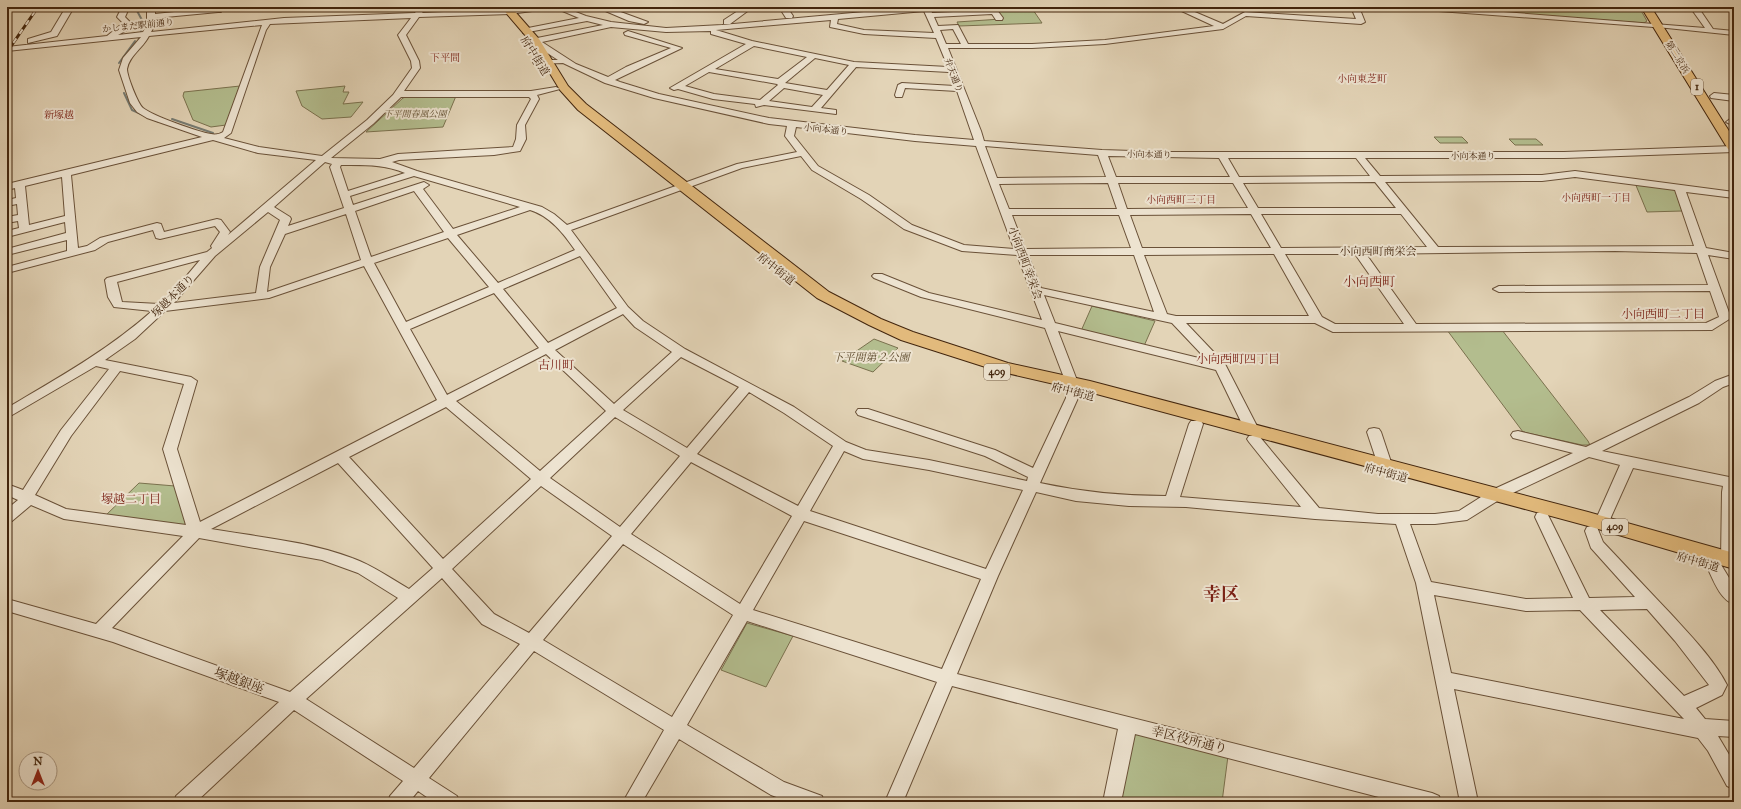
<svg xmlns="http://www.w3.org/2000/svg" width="1741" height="809" font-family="'IM FELL Great Primer','Noto Serif JP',serif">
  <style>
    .green { fill: #b3bd8e; stroke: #7a714e }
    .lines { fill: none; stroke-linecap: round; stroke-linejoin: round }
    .stream { stroke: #767c74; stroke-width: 2 }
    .minor-casing { stroke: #6a5138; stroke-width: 2 }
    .highway-casing { stroke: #42250d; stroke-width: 2 }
    .minor { fill: #ede3d0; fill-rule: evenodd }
    .highway { fill: #e2ba7c; fill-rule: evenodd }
    .rail-casing { stroke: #42250d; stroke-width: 3 }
    .rail { stroke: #ede3d0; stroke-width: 2; stroke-dasharray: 5.5; stroke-linecap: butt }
    .labels { text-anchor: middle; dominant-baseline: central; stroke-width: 4; stroke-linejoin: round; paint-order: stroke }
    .far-street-label { font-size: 9px; fill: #42250d; stroke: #ede3d0 }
    .far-park-label { font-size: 9px; font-style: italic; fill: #5e4b2d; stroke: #ede3d0 }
    .far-neighbourhood-label { font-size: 10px; fill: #7a1f14; stroke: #ede3d0 }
    .shield { fill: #ede3d0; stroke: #755e48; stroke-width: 1 }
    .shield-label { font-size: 10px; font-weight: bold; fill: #42250d }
    .street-label { font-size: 11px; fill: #42250d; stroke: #ede3d0 }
    .park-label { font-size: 11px; font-style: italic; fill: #5e4b2d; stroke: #ede3d0 }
    .neighbourhood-label { font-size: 12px; fill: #7a1f14; stroke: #ede3d0 }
    .quarter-label { font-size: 13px; fill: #7a1f14; stroke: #ede3d0 }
    .near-street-label { font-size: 13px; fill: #42250d; stroke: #ede3d0 }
    .near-district-label { font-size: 18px; font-weight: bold; fill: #7a1f14; stroke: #ede3d0 }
  </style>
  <rect width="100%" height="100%" fill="#e3d4b7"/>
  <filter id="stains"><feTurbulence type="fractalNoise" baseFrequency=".005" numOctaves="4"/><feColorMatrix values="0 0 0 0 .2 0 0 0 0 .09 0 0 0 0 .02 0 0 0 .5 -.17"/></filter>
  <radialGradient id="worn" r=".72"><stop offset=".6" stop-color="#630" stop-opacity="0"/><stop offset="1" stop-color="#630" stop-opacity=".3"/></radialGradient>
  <!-- green -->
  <path class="green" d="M992,7H1031L1042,23L959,26L957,22L1001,19Z
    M1501,7H1639L1647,21L1644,23L1510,13L1502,10Z
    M240,86L226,125L211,127L193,120L183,96L184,92Z
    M345,86L343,92H349L343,104L363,102L351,117L322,119L302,106L296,91Z
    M408,96H456L443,127L366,132L403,98Z
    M1434,137H1462L1468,143H1440Z
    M1509,139H1536L1543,145H1515Z
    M1635,183L1675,190L1682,211L1647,212Z
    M1092,306L1155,321L1144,346L1081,331Z
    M1447,330H1502L1588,441L1590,445H1582L1523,432Z
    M874,339L898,348L873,372L842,361Z
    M139,483L175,486L191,529L104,517Z
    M747,623L793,636L766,687L721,670Z
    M1132,733L1228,756L1222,802H1132L1118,798Z"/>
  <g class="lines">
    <!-- stream -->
    <path class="stream" d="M135,7L143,22L141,32
      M119,63L135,41
      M124,93L132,110L159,122
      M172,119L213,133"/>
    <!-- minor casing -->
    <g class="minor-casing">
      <path id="minor" d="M66,7H74L57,36L28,43V39L51,32Z
        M122,7L129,8L125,17L131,23L127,30L118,35L143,32L147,25V7H155V14L223,7L221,12H218L155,18V25L151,32L284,18L415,13L419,7H427L422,13L551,7L547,9L510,14L419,17L406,35L419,61L420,68L404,91H531L556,87L560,89L537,95L539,99L525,125L526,139L520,151L494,155L399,160L392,162L417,171L542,207L554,214L567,225L737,164L797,152L785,136L787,126L769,124L654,98L605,83L563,63L534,64L533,62L537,60H558L532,43V39L603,25L587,21L523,33V29L579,18L553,7H563L586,16L611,22L666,28L722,25L919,7H930L932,13L997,10L1003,18L1002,20H996L992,14L934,17L938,26L958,25L968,44H1032L1105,40L1214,26L1173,7H1183L1223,24L1245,12L1356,19L1351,7H1359L1365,22L1361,24L1246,16L1223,29L1105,44L1032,48H948L981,131L984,141L1102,150L1164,152H1564L1734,146V152L1564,158H1365L1380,176L1542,175L1575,171L1734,192V198L1686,192L1706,248L1734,253V259L1708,255L1731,318L1712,330L1333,332L1315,323H1186L1225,364L1259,430L1257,433H1247L1245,430L1216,370L1058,331L1078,383V398L1040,483C1082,492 1123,496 1166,496L1189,424L1191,421H1201L1203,424L1180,497L1301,507L1249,442L1247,439L1249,436H1259L1319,508L1378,514H1435L1459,511L1492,490L1573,453L1513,438L1511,435L1513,432L1518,431L1586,447L1689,397L1715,381L1734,374V383L1723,387L1699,403L1602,451L1734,478V564L1729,566L1724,564L1721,560L1722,492L1723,486L1633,468L1611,517L1609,528L1604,529L1599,528L1597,517L1620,465L1589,457L1502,498L1467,520L1435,524H1410L1431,582L1526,599L1573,598L1535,517L1537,513L1542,512L1547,513L1589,598L1635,597L1591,548L1585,531L1587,527L1592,526L1597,527L1603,542C1625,565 1647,589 1670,613C1690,635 1713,658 1727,685L1722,695L1696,708L1705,719L1734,721V737L1718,736L1734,763V789L1727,786L1708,751L1698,738L1454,689L1478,802H1460L1416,583L1396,524L1315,519L1186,507L1129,506L1076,501L1036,492L998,576L957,674L1432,793L1439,796L1441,802H1398L1135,734L1121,802H1103L1118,729L952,686L903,802H885L937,682L747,621L687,725L784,782L822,796L824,802H790L771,795L679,739L642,802H623L664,730L534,651L429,778L457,796L459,802H434L418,791L409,802H388L390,796L403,781L294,710L196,802H174L176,796L279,702L113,642L7,611V599L96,624L183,536L64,519L31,505L12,521L7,522V509L18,500L7,495V484L23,490L61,430L109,369L96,366L7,418V408C58,378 108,350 152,311L114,307L108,297L105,280L107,278L207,252L212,248L211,246L220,232L215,226L160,239L156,238L153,230L108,242L95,250L7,273V267L67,251V240L7,255V249L66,233L65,222L7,237V231L19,228L18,221L7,223V217L18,215L17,204L7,206V200L16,198L15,188L7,190V184L202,137L147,118L137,112L130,103L119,70L123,58L141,37L7,51V47L107,36L123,23L117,17ZM924,11L934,33L864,30L837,24L838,19ZM411,18L398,35L411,61L412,68L393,95L367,120L322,156L259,147L224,138L231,133L266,30L270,24ZM831,20L830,27L864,34L936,38L948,67L854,62L752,41L716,30ZM262,25L223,132C220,134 215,135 211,134C198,132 153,116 143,108C138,104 127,76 127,69C129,56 143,48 149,36ZM611,27L666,32L711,31V34L746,44L670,88L674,90L678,89L713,99L755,104L756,107L764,105L836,114V110L821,108L856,67L949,72L955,86L902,83L898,85L895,95L896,97H902L905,88L957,91L974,140L915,135L769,118L659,94L620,82L615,80L682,48L628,31L624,33L625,35L671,48L626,67L608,77L576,64L542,42ZM953,29L961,44H946L940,30ZM754,46L807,57L778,79L715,69ZM815,58L849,65L827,90L785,83ZM709,72L777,84L778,85L760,100L714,94L685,86ZM784,88L823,95L812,107L769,101ZM401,97H529L531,99L517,125L516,139L513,147L398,154L380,159L331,158L373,124ZM796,127L915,141L976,146L1014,249L964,245L912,225L869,195L818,166L794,136ZM213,140L258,153L316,160L228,235L230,232L221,220L217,219L164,232L161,224L157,223L100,238L87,246L78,248L71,175ZM985,146L1098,155L1106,177L997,178ZM801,156L812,170L861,199L904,229L962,251L1017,255L1042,320L929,293L882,274H874L872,276L874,278L921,297L1045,328L1066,383V398L1033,468L995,450L868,409H858L856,412L858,415L985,456L1028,477L1027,481L929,460L866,450L846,442L794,407L685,349L643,321L628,307L571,230L742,168ZM1108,156L1219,158L1230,177H1116ZM1228,158H1356L1370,176L1239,177ZM325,162L332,164L330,167L344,208L288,226L291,219L290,217L274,207ZM341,165C363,165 384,164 405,173L348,191L340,167ZM414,176L520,207L453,229L423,189L429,185L424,182L353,205L350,196ZM62,177L65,216L29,225L25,186ZM1575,177L1675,190L1694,246L1438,247L1385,182L1542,181ZM1375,182L1396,208H1258L1243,183ZM1108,183L1117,209H1009L999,184ZM1118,183H1233L1248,208L1127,209ZM414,191L444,232L371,257L355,211ZM530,210C550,216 564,234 575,250L498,283L457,235ZM268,212L280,220L260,267L256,293L174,303L215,256ZM346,214L361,260L267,292L270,267L285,234ZM1251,214L1271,248H1142L1130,215ZM1261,214H1401L1427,247L1281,248ZM1012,215H1119L1131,248L1025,249ZM448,238L489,287L406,322L374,263ZM1615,251L1697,253L1708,285L1499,286L1493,289L1499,292L1710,291L1719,317L1706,323L1416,324L1366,254ZM1274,254L1309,316H1176L1167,314L1144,255ZM1285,254H1355L1404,324H1335L1322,317ZM1028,255H1134L1154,312L1041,288ZM580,256L617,308L548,343L503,289ZM200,260L173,292L159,304L122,302L117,282ZM364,266L437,400L200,522L177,449L197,381L191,377L105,360L135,339L165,311L269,298ZM494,293L539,348L447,395L410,329ZM1044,295L1172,323L1207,360L1055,323ZM623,314L635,327L672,352L614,404L555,350ZM546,354L606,411L540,471L456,401ZM681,357L739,387L687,448L623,410ZM120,371L184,384L163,449L186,525L66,509L35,495L71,436ZM749,392L784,413L833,446L798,506L697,454ZM446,407L531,479L443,559L349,457ZM615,417L680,456L620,527L550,478ZM844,451L863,459L929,470L1023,490L986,569L810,511ZM691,462L792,516L740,604L631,534ZM338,463L433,568L409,589C390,578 372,565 352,558C307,541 258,537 211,529ZM541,486L612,536L529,633L494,614L452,569ZM804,521L981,579L942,669L753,610ZM199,538L322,560L358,573L398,598L290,692L112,628ZM623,544L733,615L672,717L543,640ZM442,578L482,624L520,644L414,768L306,699ZM1434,595L1526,611L1580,610L1684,719L1451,673ZM1647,609L1675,641L1709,685L1684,696L1600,610Z
        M596,7H607L648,22L644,24L629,21Z
        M744,7H753L730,24H724V20Z
        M779,7H787L793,16L792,18H786Z
        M1408,7H1440L1705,28L1690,7H1698L1713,29L1734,31V35L1667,28L1412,9Z
        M1714,93L1734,95V101L1711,98L1710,96Z
        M1730,119L1734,120V126L1726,122Z
        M1374,428L1379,429L1381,432L1392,465L1390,468H1380L1378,465L1367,432L1369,429Z
        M1715,561L1720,563L1734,586V604C1720,600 1713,579 1707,567L1710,563Z"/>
    </g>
    <!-- highway casing -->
    <g class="highway-casing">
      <path id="highway" d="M501,7H511L539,39L568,86L586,104L829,292L881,319L913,332L1008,363L1090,381L1588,512L1734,553V569L1588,526L1089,392L998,371L901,340L869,325L817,298L578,110L560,90L531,42Z
        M1641,7H1651L1734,139V153L1728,149Z"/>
    </g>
    <!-- minor -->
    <use href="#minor" class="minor"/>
    <!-- highway -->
    <use href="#highway" class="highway"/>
    <!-- rail casing -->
    <g class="rail-casing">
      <path id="rail" d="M7,52L38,7"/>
    </g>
    <!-- rail -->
    <use href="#rail" class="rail"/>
  </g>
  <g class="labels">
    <!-- far-street labels -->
    <g class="far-street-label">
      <text transform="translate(138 25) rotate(-6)">かしまだ駅前通り</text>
      <text transform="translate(1678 57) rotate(58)">第二京浜</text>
      <text transform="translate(954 75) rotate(69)">弁天通り</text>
      <text transform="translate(826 129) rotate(6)">小向本通り</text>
      <text transform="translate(1149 154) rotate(1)">小向本通り</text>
      <text x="1473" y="155">小向本通り</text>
    </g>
    <!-- far-park labels -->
    <g class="far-park-label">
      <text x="415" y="113">下平間春風公園</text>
    </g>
    <!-- far-neighbourhood labels -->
    <g class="far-neighbourhood-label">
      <text x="445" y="58">下平間</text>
      <text x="1362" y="79">小向東芝町</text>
      <text x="59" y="115">新塚越</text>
      <text x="1596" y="198">小向西町一丁目</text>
      <text x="1181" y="200">小向西町三丁目</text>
    </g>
    <!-- shield labels -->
    <g class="shield">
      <rect x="1691" y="79" width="12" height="16" rx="3"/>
      <rect x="984" y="364" width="26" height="16" rx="3"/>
      <rect x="1602" y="519" width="26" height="16" rx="3"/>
    </g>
    <g class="shield-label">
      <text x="1697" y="87">1</text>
      <text x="997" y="372">409</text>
      <text x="1615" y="527">409</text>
    </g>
    <!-- street labels -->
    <g class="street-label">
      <text transform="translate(535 56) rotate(58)">府中街道</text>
      <text x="1378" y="251">小向西町商栄会</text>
      <text transform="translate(1025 263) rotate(69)">小向西町幸栄会</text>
      <text transform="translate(776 269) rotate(38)">府中街道</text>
      <text transform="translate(173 296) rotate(-45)">塚越本通り</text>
      <text transform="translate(1073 392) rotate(14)">府中街道</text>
      <text transform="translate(1386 473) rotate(15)">府中街道</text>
      <text transform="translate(1698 562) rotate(16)">府中街道</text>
    </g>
    <!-- park labels -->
    <g class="park-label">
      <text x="871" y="357">下平間第２公園</text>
    </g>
    <!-- neighbourhood labels -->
    <g class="neighbourhood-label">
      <text x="1663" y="314">小向西町二丁目</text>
      <text x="1238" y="359">小向西町四丁目</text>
      <text x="556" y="365">古川町</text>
      <text x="131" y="499">塚越二丁目</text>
    </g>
    <!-- quarter labels -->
    <g class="quarter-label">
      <text x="1369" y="282">小向西町</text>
    </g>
    <!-- near-street labels -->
    <g class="near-street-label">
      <text transform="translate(239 681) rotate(20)">塚越銀座</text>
      <text transform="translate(1189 740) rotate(14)">幸区役所通り</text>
    </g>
    <!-- near-district labels -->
    <g class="near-district-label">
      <text x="1221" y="594">幸区</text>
    </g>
  </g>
  <!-- margin -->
  <rect width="1741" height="809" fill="none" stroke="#e3d4b7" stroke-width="24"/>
  <rect x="8" y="8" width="1725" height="793" fill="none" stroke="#42250d" stroke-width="2"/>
  <rect x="12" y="12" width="1717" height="785" fill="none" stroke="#42250d"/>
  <!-- north arrow -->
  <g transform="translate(38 771)"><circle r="19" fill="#ede3d0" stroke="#a99782"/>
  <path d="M0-3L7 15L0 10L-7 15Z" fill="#8f2418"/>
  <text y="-6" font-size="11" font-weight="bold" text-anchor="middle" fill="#42250d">N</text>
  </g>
  <rect width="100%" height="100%" filter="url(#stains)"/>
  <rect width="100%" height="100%" fill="url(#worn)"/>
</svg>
